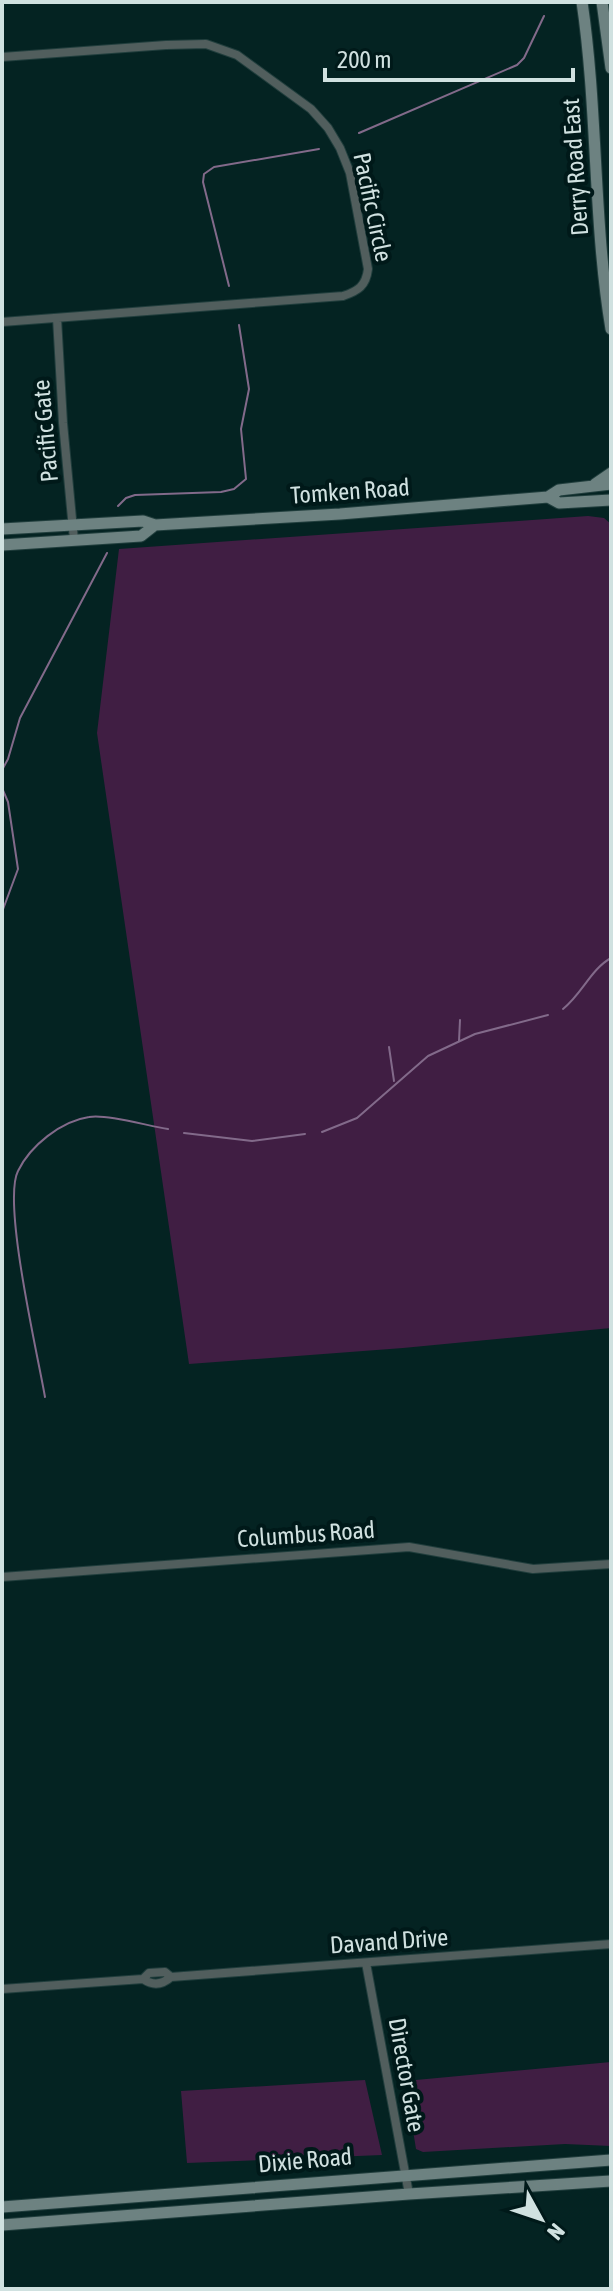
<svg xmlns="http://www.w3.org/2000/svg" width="613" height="2291" font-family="'Asap Condensed',sans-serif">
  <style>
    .green { fill: #401e43 }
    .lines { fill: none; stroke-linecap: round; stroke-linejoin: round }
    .stream { stroke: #826a8a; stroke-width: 2 }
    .minor-casing { stroke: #213e3d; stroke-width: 10 }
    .secondary-casing { stroke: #213e3d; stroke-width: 13 }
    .minor { stroke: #515e5d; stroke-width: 8 }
    .secondary { stroke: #6d8281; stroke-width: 11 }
    .labels { text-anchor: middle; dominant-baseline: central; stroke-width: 8; stroke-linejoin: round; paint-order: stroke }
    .street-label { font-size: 24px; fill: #d0e1e0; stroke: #001919 }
  </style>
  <rect width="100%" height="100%" fill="#042322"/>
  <!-- green -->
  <path class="green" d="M588,516L604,518L611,524V1328L403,1348L189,1364L97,733L119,549Z
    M611,2062V2146L565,2144L423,2152L416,2149L405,2081Z
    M365,2080L382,2155L187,2163L181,2091Z"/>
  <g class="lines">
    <!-- stream -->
    <path class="stream" d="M359,133L517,65L524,58L544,16
      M229,286L203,182L204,174L214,167L319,149
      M118,506L126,498L135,495L221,492L234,489L246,479L241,429L249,389L239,325
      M2,770L8,759L20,718L107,553
      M2,788L8,802L18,869L2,912
      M563,1009C582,994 591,969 611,958
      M459,1041L460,1020
      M389,1047L394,1081
      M322,1132L357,1118L428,1056L475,1034L548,1015
      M184,1133L252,1141L305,1134
      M45,1397C38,1356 2,1202 18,1171C30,1146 61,1121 89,1117C107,1114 148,1126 168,1129"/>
    <!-- minor casing -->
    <g class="minor-casing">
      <path id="minor" d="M2,57L166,45L206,44L237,55L311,109L328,128L340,148L350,173L368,269C366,286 358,291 343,296L2,322
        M57,318L63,423L74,540
        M2,1577L409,1547L533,1569L611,1564
        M366,1963L409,2194
        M143,1979L149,1973L165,1972L171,1977
        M2,1989L143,1979C153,1986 162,1985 171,1977L611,1944"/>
    </g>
    <!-- secondary casing -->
    <g class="secondary-casing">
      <path id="secondary" d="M582,2C598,110 593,221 611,329
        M602,2L611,68
        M595,484L611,473
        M548,497L559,503L611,500
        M2,529L143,521L155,525L340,514L548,497L559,490L611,484
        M2,545L141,536L155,525
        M2,2207L611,2160
        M2,2225L409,2194L611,2181"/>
    </g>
    <!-- minor -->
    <use href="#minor" class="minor"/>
    <!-- secondary -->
    <use href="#secondary" class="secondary"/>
  </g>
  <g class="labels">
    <!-- street labels -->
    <g class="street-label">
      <text transform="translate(575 167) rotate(-94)">Derry Road East</text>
      <text transform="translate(373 207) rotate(78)">Pacific Circle</text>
      <text transform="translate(45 431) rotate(-95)">Pacific Gate</text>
      <text transform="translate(350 491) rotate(-4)">Tomken Road</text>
      <text transform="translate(306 1534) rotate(-4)">Columbus Road</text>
      <text transform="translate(389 1941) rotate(-4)">Davand Drive</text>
      <text transform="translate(407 2075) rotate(80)">Director Gate</text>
      <text transform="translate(305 2160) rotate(-5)">Dixie Road</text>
    </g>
  </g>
  <!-- border -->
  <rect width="613" height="2291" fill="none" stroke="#d0e1e0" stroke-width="8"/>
  <!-- north arrow -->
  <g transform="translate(541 2219) rotate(130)" stroke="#001919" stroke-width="6" paint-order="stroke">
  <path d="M0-6L14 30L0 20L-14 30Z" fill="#d0e1e0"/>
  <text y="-12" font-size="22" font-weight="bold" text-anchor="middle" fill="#d0e1e0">N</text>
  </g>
  <!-- scale -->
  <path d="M325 68v12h248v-12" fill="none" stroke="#d0e1e0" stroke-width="4"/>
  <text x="337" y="68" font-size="24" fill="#d0e1e0" stroke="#001919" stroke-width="6" paint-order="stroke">200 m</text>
</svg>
